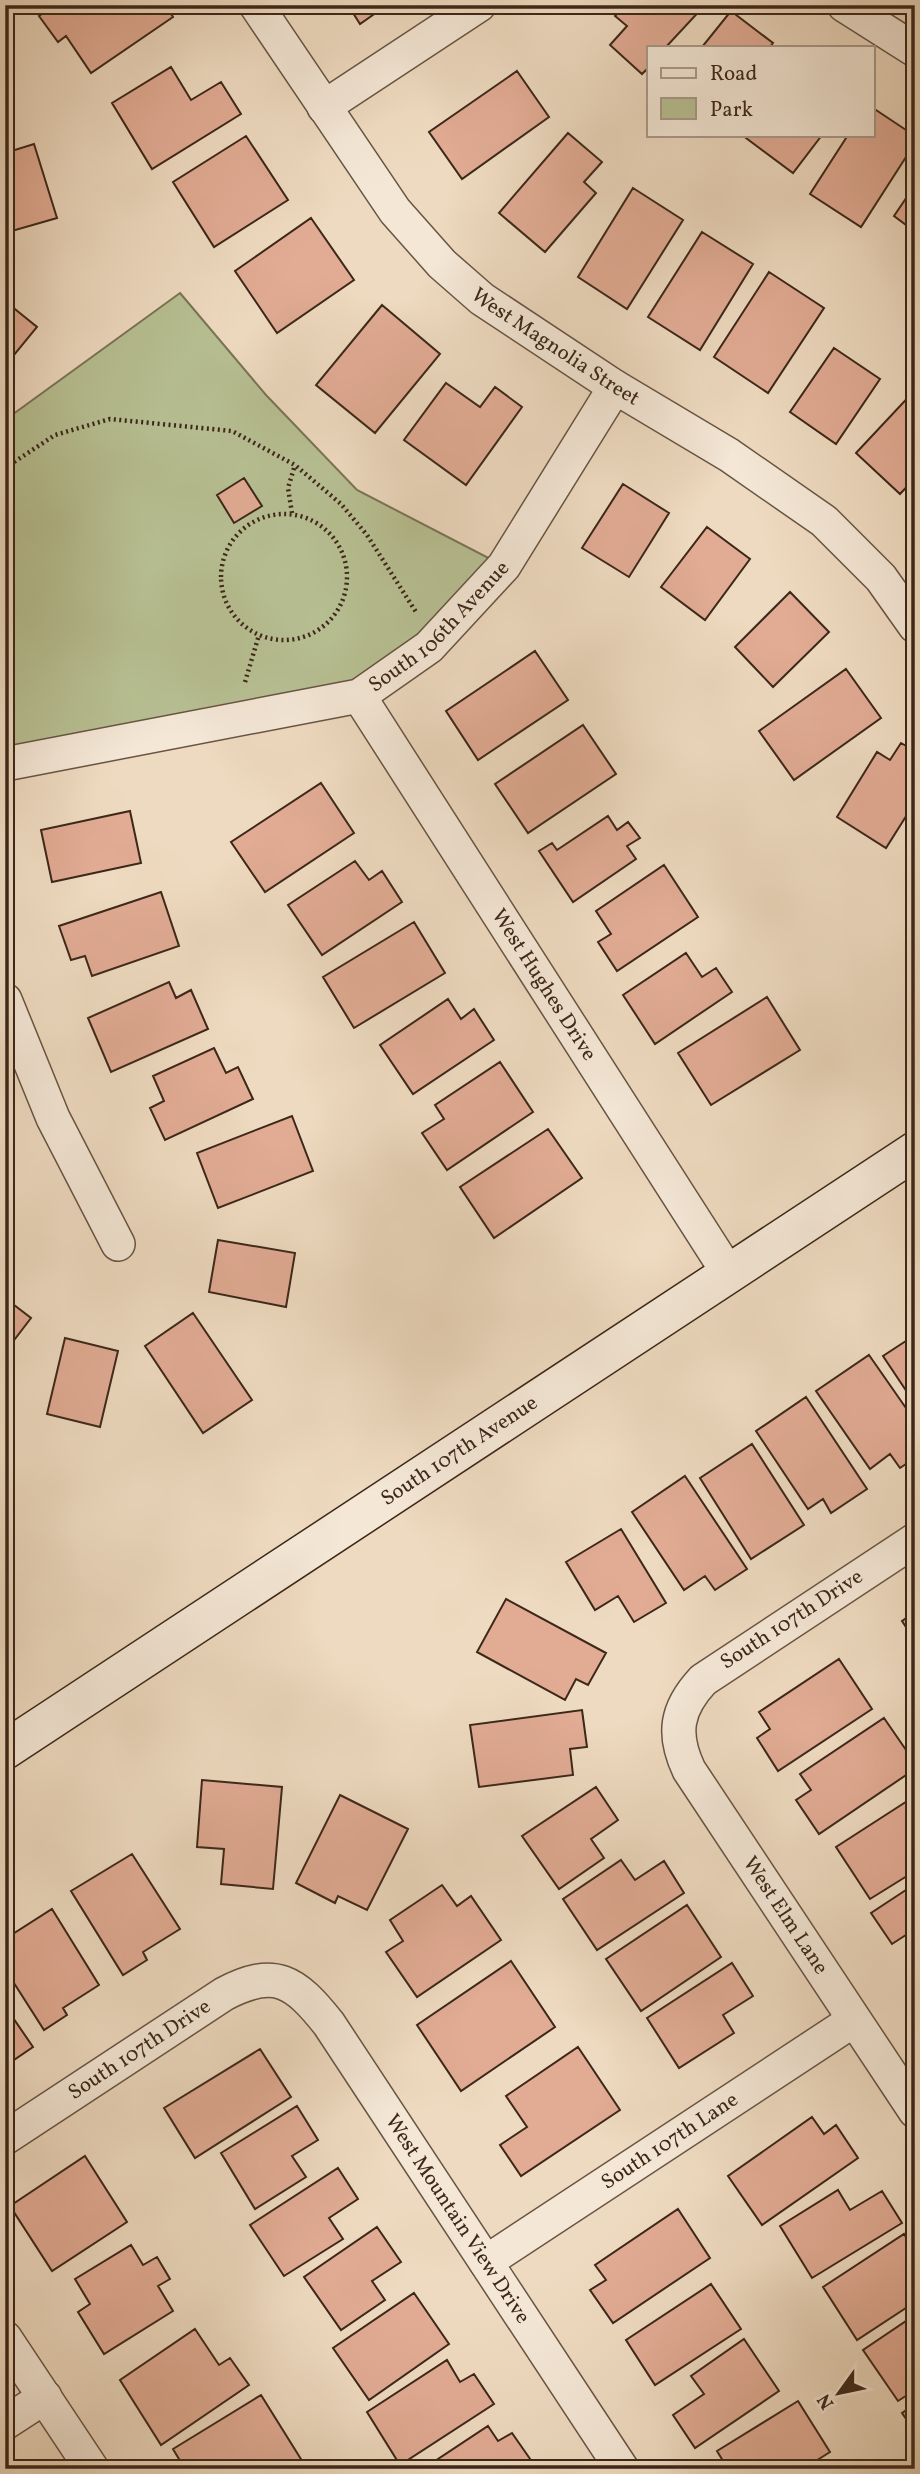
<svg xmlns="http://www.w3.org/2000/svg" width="920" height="2474" font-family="Vollkorn,serif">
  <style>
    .green { fill: #b7c093; stroke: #7a7456; stroke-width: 2 }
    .building { fill: #e1ab94; stroke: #3c2719; stroke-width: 2 }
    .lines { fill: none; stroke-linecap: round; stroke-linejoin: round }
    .minor-casing { stroke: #685443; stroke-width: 36 }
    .secondary-casing { stroke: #3c2719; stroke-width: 41 }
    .path { stroke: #3c2719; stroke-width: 4.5; stroke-dasharray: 2 3.5; stroke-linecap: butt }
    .minor { stroke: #f4e7d6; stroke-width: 33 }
    .secondary { stroke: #f4e7d6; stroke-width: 38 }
    .labels { text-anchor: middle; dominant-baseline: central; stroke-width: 7; stroke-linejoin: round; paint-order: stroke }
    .street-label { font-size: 21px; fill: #3c2719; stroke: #f4e7d6 }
  </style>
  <rect width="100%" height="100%" fill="#eedac0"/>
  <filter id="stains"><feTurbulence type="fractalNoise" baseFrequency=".00286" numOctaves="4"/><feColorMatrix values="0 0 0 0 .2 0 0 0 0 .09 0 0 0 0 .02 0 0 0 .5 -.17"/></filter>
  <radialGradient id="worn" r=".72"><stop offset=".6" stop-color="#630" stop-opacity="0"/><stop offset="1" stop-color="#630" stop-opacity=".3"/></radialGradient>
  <!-- green -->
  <path class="green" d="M180,293L266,395L357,490L504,566L359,696L5,764V420Z"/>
  <!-- building -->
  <path class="building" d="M54,5H166L173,17L91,73L66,36L58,42L39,16Z
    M348,5H387L360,24Z
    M625,5H705L666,47H649V67L642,74L610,45L627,26L615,16Z
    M731,11L773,43L770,47H702Z
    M171,67L191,100L221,82L241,114L152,169L112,103Z
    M517,71L549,117L462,179L429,132Z
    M873,108L915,136V143L861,227L810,194L848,135H873Z
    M568,133L602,162L584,182L596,193L545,252L499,213Z
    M748,135H822L793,173L746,138Z
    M246,136L288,200L214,247L173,182Z
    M34,144L57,218L5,233V153Z
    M915,185V244L908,239L914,231L894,216Z
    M633,188L683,220L627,309L578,277Z
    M311,218L354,280L277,333L235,271Z
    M702,232L753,264L700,350L648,317Z
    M769,272L824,308L768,393L714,357Z
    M5,301L37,327L5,366Z
    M382,305L440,354L375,433L316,385Z
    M834,348L880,379L836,444L790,412Z
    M446,383L480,407L495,387L522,407L466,485L404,440Z
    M915,390V478L900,494L856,453Z
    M244,478L262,506L234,523L217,495Z
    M623,484L669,513L629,577L582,548Z
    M707,527L750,559L705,620L661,587Z
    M790,592L829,632L773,687L735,647Z
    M535,651L568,700L478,760L446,711Z
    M846,669L881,718L794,780L759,731Z
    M583,725L616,774L528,833L495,784Z
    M901,743L915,751V802L886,848L837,817L877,752L890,760Z
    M321,783L354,833L265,892L231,842Z
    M130,811L141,863L52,882L41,830Z
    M608,816L617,830L628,822L640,838L627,846L636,859L573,902L539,851L552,843L557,850Z
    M355,861L369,880L382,871L402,902L322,955L288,905Z
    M664,865L698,917L617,971L598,942L611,934L596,911Z
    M161,892L179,946L92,976L85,956L71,960L59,926Z
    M414,922L445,973L354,1028L323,977Z
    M686,953L702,977L716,968L732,992L655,1044L623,995Z
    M169,982L176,998L191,990L208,1029L111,1072L88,1018Z
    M767,997L800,1050L711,1105L678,1053Z
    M448,999L461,1019L474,1009L494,1040L413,1094L380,1045Z
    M214,1048L226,1073L238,1067L253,1099L165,1140L150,1108L164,1101L153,1076Z
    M500,1062L533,1112L447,1170L422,1133L444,1119L435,1105Z
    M292,1116L313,1171L218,1208L197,1153Z
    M548,1129L582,1178L494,1238L460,1187Z
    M218,1240L295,1253L286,1307L209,1292Z
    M5,1298L31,1318L5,1352Z
    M193,1313L252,1400L203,1433L145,1346Z
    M915,1335V1404L883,1356Z
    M65,1338L118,1351L100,1427L47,1414Z
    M869,1355L915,1421V1458L900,1468L890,1454L870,1469L816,1391Z
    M806,1397L867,1489L831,1513L823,1499L808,1509L756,1431Z
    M752,1444L804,1525L751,1559L700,1478Z
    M685,1476L747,1569L715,1590L705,1576L684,1590L632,1512Z
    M621,1529L666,1603L634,1622L618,1596L595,1610L566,1562Z
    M506,1599L606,1653L588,1685L576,1679L565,1700L477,1652Z
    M915,1612V1641L902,1621Z
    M839,1659L872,1709L778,1771L757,1738L770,1729L759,1712Z
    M582,1710L587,1747L570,1749L573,1775L479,1787L470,1725Z
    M884,1718L915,1763V1769L819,1834L796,1800L811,1790L800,1774Z
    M202,1780L282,1787L273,1889L221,1884L224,1849L197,1847Z
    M596,1787L618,1820L591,1839L604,1858L559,1889L522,1836Z
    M340,1795L408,1829L367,1910L338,1896L335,1903L296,1883Z
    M915,1796V1871L870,1899L836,1847Z
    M132,1854L180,1929L143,1952L147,1960L123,1975L71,1891Z
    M621,1860L635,1880L664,1861L684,1893L597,1950L563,1899Z
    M915,1884V1929L892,1944L871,1913Z
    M442,1885L457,1906L471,1896L501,1940L417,1997L386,1952L403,1941L390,1920Z
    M687,1905L721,1957L641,2011L606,1959Z
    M52,1909L99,1985L63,2008L67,2015L44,2030L5,1969V1939Z
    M511,1961L555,2027L461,2091L417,2025Z
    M732,1963L753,1996L723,2015L734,2033L679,2068L647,2018Z
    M5,2006L33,2047L5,2066Z
    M578,2047L620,2110L521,2176L500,2145L527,2127L506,2096Z
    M260,2049L291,2097L195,2158L164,2108Z
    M297,2106L318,2140L292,2156L306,2177L255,2209L221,2153Z
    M812,2117L824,2134L836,2125L858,2158L762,2225L728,2176Z
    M85,2156L127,2222L52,2271L10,2206Z
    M338,2168L358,2199L329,2218L343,2239L284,2276L250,2225Z
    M838,2190L850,2210L882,2191L902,2223L812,2278L780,2226Z
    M678,2209L710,2258L613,2323L590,2290L606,2280L595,2265Z
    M377,2227L401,2262L372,2281L385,2300L341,2330L304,2277Z
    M904,2234L915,2251V2302L857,2340L823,2287Z
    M131,2245L143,2265L157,2257L170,2279L158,2286L173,2311L104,2354L78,2312L90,2304L75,2279Z
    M711,2284L741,2329L655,2385L626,2340Z
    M414,2293L449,2344L369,2400L333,2348Z
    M915,2315V2390L898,2401L863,2350Z
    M195,2329L219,2365L230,2358L249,2385L161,2445L120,2380Z
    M744,2339L779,2391L695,2448L673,2415L704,2394L691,2376Z
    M447,2360L460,2382L474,2374L494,2404L400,2465L367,2412Z
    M261,2395L304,2464L296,2469H185L173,2449Z
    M798,2401L830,2452L803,2469H728L717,2451Z
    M915,2404V2432L902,2413Z
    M488,2426L498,2441L512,2433L535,2466L423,2469Z"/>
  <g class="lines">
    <!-- minor casing -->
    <g class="minor-casing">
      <g id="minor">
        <path id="s1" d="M256,5L395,211L442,264L482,299L615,387L729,455L824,521L881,578L915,626"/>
        <path d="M844,5L915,50"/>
        <path d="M324,107L479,5"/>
        <path id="s2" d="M359,696L729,1274"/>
        <path id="s3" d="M5,764L359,696L429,647L504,566L615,387"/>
        <path d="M5,1000L53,1118L118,1244"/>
        <path id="s4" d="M915,1540L703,1680C676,1709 672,1734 689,1770L915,2111"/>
        <path id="s5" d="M5,2138L224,1994C275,1967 295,1981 329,2024L622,2469"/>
        <path id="s6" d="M486,2262L854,2020"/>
        <path d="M5,2338L92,2469"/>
        <path d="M5,2423L45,2397"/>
      </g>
    </g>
    <!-- secondary casing -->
    <g class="secondary-casing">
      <g id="secondary">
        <path id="s7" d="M5,1750L915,1151"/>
      </g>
    </g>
    <!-- path -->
    <path class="path" d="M5,468L55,435L110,419L232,431L295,465L341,504L367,535L416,612
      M292,513L288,488L295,465
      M221 577a63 63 0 1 1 126 0a63 63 0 1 1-126 0Z
      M245,682L259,635"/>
    <!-- minor -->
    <use href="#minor" class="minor"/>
    <!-- secondary -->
    <use href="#secondary" class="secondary"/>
  </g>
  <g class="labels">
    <!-- street labels -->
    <g class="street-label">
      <text stroke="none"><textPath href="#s1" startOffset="460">West Magnolia Street</textPath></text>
      <text stroke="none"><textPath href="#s3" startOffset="467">South 106th Avenue</textPath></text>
      <text stroke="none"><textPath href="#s2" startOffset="343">West Hughes Drive</textPath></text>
      <text stroke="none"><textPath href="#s7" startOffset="544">South 107th Avenue</textPath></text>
      <text transform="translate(792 1620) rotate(-33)">South 107th Drive</text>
      <text stroke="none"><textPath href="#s4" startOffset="527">West Elm Lane</textPath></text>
      <text stroke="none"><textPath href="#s5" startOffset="161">South 107th Drive</textPath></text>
      <text stroke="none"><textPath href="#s6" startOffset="220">South 107th Lane</textPath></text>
      <text stroke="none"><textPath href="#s5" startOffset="620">West Mountain View Drive</textPath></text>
    </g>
  </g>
  <!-- margin -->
  <rect width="920" height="2474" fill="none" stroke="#eedac0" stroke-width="28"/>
  <rect x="7" y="7" width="906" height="2460" fill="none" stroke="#3c2719" stroke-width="3.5"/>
  <rect x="14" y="14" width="892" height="2446" fill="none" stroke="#3c2719" stroke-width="2"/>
  <!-- legend -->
  <rect x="647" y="46" width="228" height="91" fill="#f4e7d6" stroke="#aa9a8a" stroke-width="2"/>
  <rect x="661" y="68" width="35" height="10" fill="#f4e7d6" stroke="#aa9a8a" stroke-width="2"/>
  <text x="710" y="80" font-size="21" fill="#3c2719">Road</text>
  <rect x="661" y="98" width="35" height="21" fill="#b7c093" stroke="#aa9a8a" stroke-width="2"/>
  <text x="710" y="116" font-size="21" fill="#3c2719">Park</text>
  <!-- north arrow -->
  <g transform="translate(839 2393) rotate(237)" stroke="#f4e7d6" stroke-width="5" paint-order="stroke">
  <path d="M0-5L12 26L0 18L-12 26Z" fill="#3c2719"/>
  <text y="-10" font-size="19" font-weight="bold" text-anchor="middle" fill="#3c2719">N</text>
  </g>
  <rect width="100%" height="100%" filter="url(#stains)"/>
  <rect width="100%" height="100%" fill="url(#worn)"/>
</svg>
